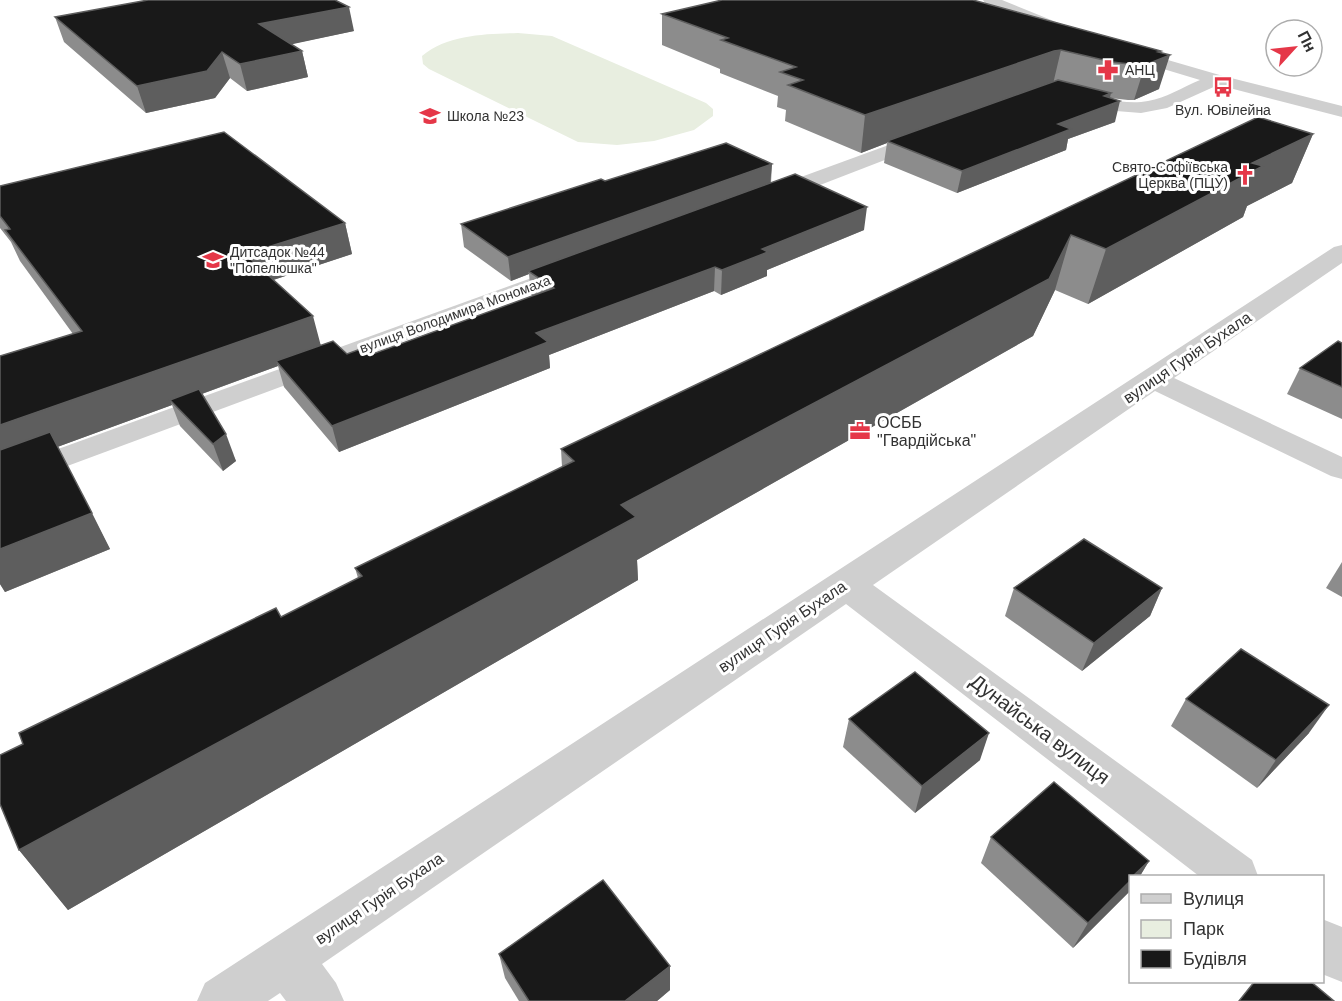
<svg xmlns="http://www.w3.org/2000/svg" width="1342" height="1001" font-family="Helvetica,sans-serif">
<rect width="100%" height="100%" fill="#fff"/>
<path fill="#e8eee0" d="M 518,33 L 552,36 L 706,103 L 713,109 L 713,116 L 694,130 L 654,141 L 617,145 L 578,142 L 429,69 L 423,64 L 422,56 C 448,34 487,34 518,33 Z"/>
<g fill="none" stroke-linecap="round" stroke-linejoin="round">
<g fill="#cfcfcf" fill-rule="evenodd">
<path d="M 983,0 L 1002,0 L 1071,28 L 1074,31 L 1066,36 L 1061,34 L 985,3 Z"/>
<path d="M 1123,47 L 1223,76 L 1342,106 L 1342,117 L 1218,85 L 1167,108 L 1141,113 L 1116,111 L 1069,100 L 1066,96 L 1069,92 L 1075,91 C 1098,96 1124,106 1148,101 C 1166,98 1183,87 1200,80 L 1117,55 L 1115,52 L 1117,49 Z"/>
<path d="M 927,131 L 934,133 L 937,137 L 934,141 L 776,202 L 768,203 L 760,202 L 757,197 L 760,192 Z"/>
<path d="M 1342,245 L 1342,263 L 1174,378 L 1342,457 L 1342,479 L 1331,476 L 1155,391 L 873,585 L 1252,860 L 1258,876 L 1199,876 L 846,604 L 322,964 L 336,983 L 344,1001 L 286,1001 L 280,993 L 268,1001 L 197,1001 L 205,983 L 1334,247 Z"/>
<path d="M 573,263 L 582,265 L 585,270 L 582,275 L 0,491 L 0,470 Z"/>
<path d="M 1322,919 L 1342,927 L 1342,982 L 1322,974 Z"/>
</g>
</g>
<g fill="#8c8c8c">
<path d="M 662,14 L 1161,51 L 1159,89 L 1134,100 L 1128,100 L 1110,98 L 1115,122 L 1068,139 L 1066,150 L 957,193 L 884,163 L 887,143 L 861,153 L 785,121 L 786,110 L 777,107 L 778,96 L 720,73 L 720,69 L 662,45 Z"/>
<path d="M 55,17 L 354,31 L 291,44 L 302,51 L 308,77 L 247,91 L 230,78 L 215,98 L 146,113 L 64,42 Z"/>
<path d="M 1258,117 L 1313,134 L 1292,183 L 1247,206 L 1243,217 L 1088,304 L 1055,290 L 1033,336 L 637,560 L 638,580 L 68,910 L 19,850 L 281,617 L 358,578 L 355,568 L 562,467 L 561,449 Z"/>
<path d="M 772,164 L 771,183 L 864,230 L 767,270 L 767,276 L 721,295 L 714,291 L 549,355 L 550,368 L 339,452 L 284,387 L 278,366 L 202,394 L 236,461 L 223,471 L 180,426 L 172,405 L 57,447 L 110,549 L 5,592 L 0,584 L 0,356 L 73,334 L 20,261 L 11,242 L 0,228 L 0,186 L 345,223 L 352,254 L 273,280 L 321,345 L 347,354 L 370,355 L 533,296 L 531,295 L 529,274 L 511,281 L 464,247 L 461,224 L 605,181 Z"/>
<path d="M 1342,343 L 1342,419 L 1287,394 L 1300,368 Z"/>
<path d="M 1342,562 L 1342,597 L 1326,588 Z"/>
<path d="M 1014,588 L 1162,588 L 1150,616 L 1082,671 L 1005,616 Z"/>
<path d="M 1186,699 L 1309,733 L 1257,788 L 1171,726 Z"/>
<path d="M 849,719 L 980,760 L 915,813 L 843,747 Z"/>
<path d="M 991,837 L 1149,861 L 1140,876 L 1131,876 L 1131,890 L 1073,948 L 981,863 Z"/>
<path d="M 499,954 L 670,990 L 657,1001 L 519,1001 L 505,978 Z"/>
</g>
<g fill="#5e5e5e">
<path d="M 349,7 L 354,31 L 265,50 L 259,24 Z"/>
<path d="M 1061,50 L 1053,84 L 887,141 L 887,143 L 861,153 L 865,115 L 1054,51 Z"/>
<path d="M 302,51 L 308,77 L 247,91 L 240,64 Z"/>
<path d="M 1161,51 L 1158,60 L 1170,55 L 1159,89 L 1134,100 L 1145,65 L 1158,52 Z"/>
<path d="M 222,52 L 230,78 L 215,98 L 146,113 L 137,86 Z"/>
<path d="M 1111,93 L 1108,106 L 1120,101 L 1115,122 L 1068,139 L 1066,150 L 957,193 L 962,171 L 1058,124 L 1104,96 Z"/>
<path d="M 1313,134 L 1292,183 L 1247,206 L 1243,217 L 1088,304 L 1106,249 L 1252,163 Z"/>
<path d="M 772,164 L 770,185 L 528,271 L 529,274 L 511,281 L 508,257 Z"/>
<path d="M 867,207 L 864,230 L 767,270 L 767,276 L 721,295 L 722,270 L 762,249 Z"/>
<path d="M 345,223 L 352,254 L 255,286 L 245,254 Z"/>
<path d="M 1071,235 L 1055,290 L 1033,336 L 637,560 L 638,580 L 68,910 L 19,850 L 621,505 Z"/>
<path d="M 715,267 L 714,291 L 549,355 L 550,368 L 339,452 L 332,426 L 536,333 Z"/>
<path d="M 313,316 L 322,350 L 276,361 L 278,366 L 174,404 L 170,400 L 172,405 L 0,468 L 0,425 Z"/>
<path d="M 226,434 L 236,461 L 223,471 L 213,444 Z"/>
<path d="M 92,513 L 110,549 L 5,592 L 0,584 L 0,549 Z"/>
<path d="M 1162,588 L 1150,616 L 1082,671 L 1094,643 Z"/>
<path d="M 1329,705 L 1309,733 L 1257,788 L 1276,760 Z"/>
<path d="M 989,733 L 980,760 L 915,813 L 922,786 Z"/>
<path d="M 1149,861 L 1140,876 L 1133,876 Z"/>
<path d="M 1131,880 L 1131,890 L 1073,948 L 1088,923 Z"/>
<path d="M 670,966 L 670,990 L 657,1001 L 625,1001 Z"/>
</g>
<g fill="#191919" stroke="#5e5e5e" stroke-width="1.5">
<path d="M 148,0 L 335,0 L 349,7 L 259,24 L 302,51 L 240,64 L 222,52 L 207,71 L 137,86 L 55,17 Z"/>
<path d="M 722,0 L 973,0 L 1161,51 L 1158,52 L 1170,55 L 1145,65 L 1138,65 L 1112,62 L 1061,50 L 1054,51 L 865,115 L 788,85 L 803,80 L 780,72 L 796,67 L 721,40 L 728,38 L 662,14 Z"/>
<path d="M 1058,80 L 1111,93 L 1104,96 L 1120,101 L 1058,124 L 1071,129 L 962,171 L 887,141 Z"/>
<path d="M 1258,117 L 1313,134 L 1252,163 L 1263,166 L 1106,249 L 1071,235 L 1049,279 L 621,505 L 636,517 L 19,850 L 0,804 L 0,755 L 23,744 L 19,733 L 276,608 L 281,617 L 362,576 L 355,568 L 574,461 L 561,449 Z"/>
<path d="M 224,132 L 345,223 L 245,254 L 313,316 L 0,425 L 0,356 L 82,331 L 5,230 L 10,229 L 0,216 L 0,186 Z"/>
<path d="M 726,143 L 772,164 L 508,257 L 461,224 L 601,179 L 605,181 Z"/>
<path d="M 795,174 L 867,207 L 762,249 L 768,252 L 722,270 L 715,267 L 536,333 L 548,342 L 332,426 L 276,361 L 333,341 L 347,354 L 363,348 L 370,355 L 554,288 L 528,271 Z"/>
<path d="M 1338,341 L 1342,343 L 1342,387 L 1300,368 Z"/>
<path d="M 199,389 L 226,434 L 213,444 L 170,400 Z"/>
<path d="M 50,432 L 92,513 L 0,549 L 0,450 Z"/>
<path d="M 1084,539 L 1162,588 L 1094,643 L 1014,588 Z"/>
<path d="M 1241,649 L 1329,705 L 1276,760 L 1186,699 Z"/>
<path d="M 915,672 L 989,733 L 922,786 L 849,719 Z"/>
<path d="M 1054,782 L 1149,861 L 1133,876 L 1131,876 L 1131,880 L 1088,923 L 991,837 Z"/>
<path d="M 603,880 L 670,966 L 625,1001 L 529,1001 L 499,954 Z"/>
<path d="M 1255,981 L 1310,981 L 1334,1001 L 1239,1001 Z"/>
</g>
<defs>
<g id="pharmacy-bare" transform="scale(1.62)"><path d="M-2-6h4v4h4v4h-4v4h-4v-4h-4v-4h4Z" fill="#e53748" stroke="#fff" stroke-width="2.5" paint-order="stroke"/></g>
<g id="bus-bare" transform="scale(1.62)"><path d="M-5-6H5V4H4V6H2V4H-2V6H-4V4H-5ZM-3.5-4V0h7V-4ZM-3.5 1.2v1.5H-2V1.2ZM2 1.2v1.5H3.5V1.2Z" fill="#e53748" stroke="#fff" stroke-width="2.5" paint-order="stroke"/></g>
<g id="school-bare" transform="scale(1.62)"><path d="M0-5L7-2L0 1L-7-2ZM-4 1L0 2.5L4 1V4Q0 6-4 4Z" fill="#e53748" stroke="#fff" stroke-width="2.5" paint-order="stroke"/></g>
<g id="church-bare" transform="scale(1.62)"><path d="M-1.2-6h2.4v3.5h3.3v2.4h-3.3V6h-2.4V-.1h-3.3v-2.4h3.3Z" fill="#e53748" stroke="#fff" stroke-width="2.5" paint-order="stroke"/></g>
<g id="office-bare" transform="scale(1.62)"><path d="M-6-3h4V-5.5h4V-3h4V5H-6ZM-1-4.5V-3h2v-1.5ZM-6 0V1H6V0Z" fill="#e53748" stroke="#fff" stroke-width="2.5" paint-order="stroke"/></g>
</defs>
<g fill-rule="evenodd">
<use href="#pharmacy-bare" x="1108" y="70"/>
<use href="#bus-bare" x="1223" y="87"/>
<use href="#school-bare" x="430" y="116"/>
<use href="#church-bare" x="1245" y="175"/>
<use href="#school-bare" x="213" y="260"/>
<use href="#office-bare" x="860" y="431"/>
</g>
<g text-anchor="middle" stroke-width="6" stroke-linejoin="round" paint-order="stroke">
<g font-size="14" fill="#323232" stroke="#fff" text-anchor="start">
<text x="1125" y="75">АНЦ</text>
<text x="1223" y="115" text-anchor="middle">Вул. Ювілейна</text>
<text x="447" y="121">Школа №23</text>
<text x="1228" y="172" text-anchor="end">Свято-Софіївська<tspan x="1228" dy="16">Церква (ПЦУ)</tspan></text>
<text x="230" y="257">Дитсадок №44<tspan x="230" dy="16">"Попелюшка"</tspan></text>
</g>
<g font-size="14" fill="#323232" stroke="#fff">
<text transform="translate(455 314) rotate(-20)" y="5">вулиця Володимира Мономаха</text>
</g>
<g font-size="16" fill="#323232" stroke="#fff">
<text transform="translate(1187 357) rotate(-34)" y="6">вулиця Гурія Бухала</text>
<text transform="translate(782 626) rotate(-34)" y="6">вулиця Гурія Бухала</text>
<text transform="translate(379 898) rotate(-34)" y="6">вулиця Гурія Бухала</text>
</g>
<g font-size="16" fill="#323232" stroke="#fff" text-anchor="start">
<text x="877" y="428">ОСББ<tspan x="877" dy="18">"Гвардійська"</tspan></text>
</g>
<g font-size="20" fill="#323232" stroke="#fff">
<text transform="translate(1040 729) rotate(37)" y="7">Дунайська вулиця</text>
</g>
</g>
<rect x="1129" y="875" width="195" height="108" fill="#ffffff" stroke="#adadad" stroke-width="1.5"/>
<rect x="1141" y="894" width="30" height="9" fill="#cfcfcf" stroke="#adadad" stroke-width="1.5"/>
<text x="1183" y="905" font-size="18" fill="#323232">Вулиця</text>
<rect x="1141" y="920" width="30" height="18" fill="#e8eee0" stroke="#adadad" stroke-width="1.5"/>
<text x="1183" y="935" font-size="18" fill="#323232">Парк</text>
<rect x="1141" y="950" width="30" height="18" fill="#191919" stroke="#adadad" stroke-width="1.5"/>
<text x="1183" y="965" font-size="18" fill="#323232">Будівля</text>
<g transform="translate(1294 48) rotate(63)"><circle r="28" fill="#ffffff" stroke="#adadad" stroke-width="1.5"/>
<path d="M0-4.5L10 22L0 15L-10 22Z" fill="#e53748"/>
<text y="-9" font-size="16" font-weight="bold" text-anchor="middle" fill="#323232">Пн</text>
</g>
</svg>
